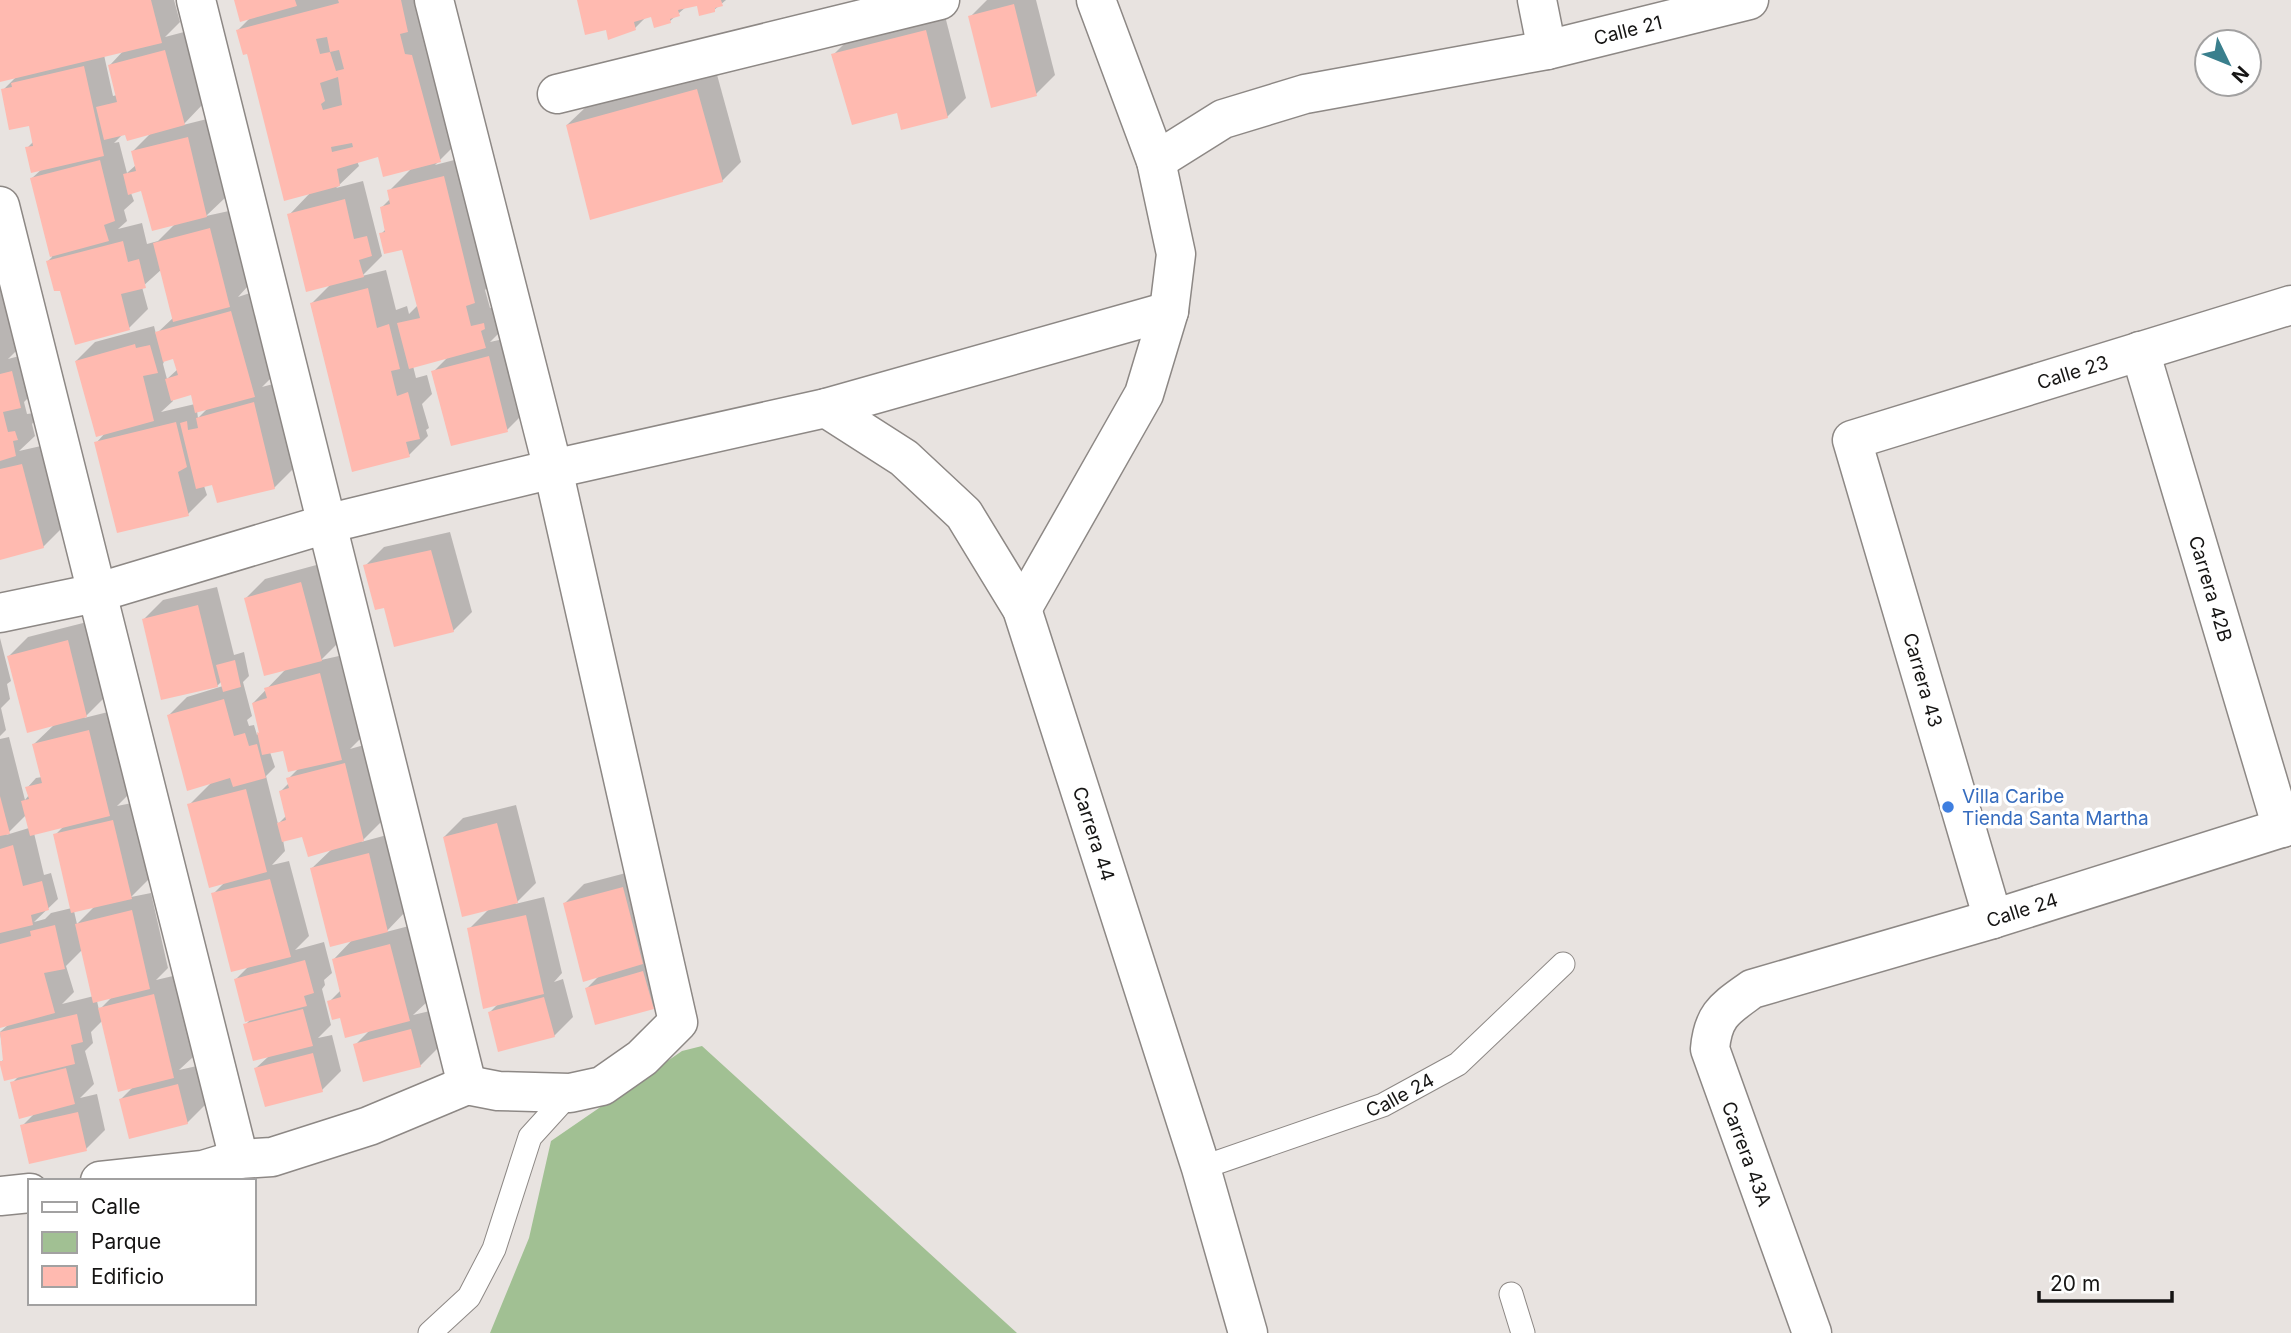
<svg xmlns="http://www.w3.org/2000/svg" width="2291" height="1333" font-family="Inter,sans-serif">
<rect width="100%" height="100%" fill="#e8e3e0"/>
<path fill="#a1c093" d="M 702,1046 L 1017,1333 L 490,1333 L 529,1238 L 551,1141 L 682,1051 Z"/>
<g fill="#0003" fill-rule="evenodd">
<path d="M 0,0 L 174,0 L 180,22 L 165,37 L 184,32 L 203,104 L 183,125 L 207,119 L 226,197 L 206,216 L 229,211 L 248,286 L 238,297 L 250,293 L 273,376 L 262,387 L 273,384 L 293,469 L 274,488 L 214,483 L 204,486 L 207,495 L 188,514 L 96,443 L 106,432 L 76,361 L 95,342 L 154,326 L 156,334 L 174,317 L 162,269 L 142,287 L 148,309 L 129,328 L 61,290 L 48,261 L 52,257 L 32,178 L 42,169 L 27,148 L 34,141 L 30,123 L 3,90 L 17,76 L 0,80 ZM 125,49 L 110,65 L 117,95 L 113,96 L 104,55 ZM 126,131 L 152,132 L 133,151 L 136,165 L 127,173 L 119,142 L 114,143 ZM 142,188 L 175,224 L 158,241 L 147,244 L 142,223 L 118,229 L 127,221 L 124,210 L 134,201 L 131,193 ZM 174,356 L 178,369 L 167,379 L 163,364 L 165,359 ZM 192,393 L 195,404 L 161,412 L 173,401 L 172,399 ZM 208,408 L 198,418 L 197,411 Z"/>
<path d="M 236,0 L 424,0 L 459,141 L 435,165 L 462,158 L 493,282 L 485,290 L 490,308 L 503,305 L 504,328 L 490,342 L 508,338 L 526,411 L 507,430 L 433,372 L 448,357 L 413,366 L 416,378 L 427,375 L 432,394 L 422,404 L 429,428 L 426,430 L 428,436 L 409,455 L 312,303 L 332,283 L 289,215 L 311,192 L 238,30 L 251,17 ZM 379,155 L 412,168 L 389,191 L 391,198 L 381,208 L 386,229 L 381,234 L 403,246 L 418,305 L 409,314 L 407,306 L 396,310 L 386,270 L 362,276 L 382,256 L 363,181 L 336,188 L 359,166 L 357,161 Z"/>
<path d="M 579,0 L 726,0 L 714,10 L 698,3 L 687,6 L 670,21 L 652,15 L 647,16 L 635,28 L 607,28 Z"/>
<path d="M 987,0 L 1036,0 L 1055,75 L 1036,94 L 970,17 Z"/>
<path d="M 944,12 L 966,98 L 947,117 L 898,111 L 833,55 L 852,36 Z"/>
<path d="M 716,71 L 741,162 L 722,181 L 567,125 L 587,106 Z"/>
<path d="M 0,277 L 19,348 L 8,359 L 31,353 L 39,387 L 24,402 L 27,414 L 34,413 L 36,419 L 32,424 L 35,436 L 19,451 L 41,446 L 62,528 L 43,547 L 0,558 Z"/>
<path d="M 450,532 L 472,612 L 453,631 L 385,606 L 365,566 L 384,547 Z"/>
<path d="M 320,564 L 340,641 L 321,660 L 339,656 L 360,739 L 350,749 L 364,745 L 383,820 L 361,842 L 387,835 L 406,911 L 386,932 L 409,926 L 428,1001 L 413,1015 L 430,1011 L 439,1047 L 420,1066 L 355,1045 L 370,1030 L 341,1016 L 329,1002 L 341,990 L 334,959 L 354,938 L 311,869 L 333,848 L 303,834 L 283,840 L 285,851 L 272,865 L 289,861 L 309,936 L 295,950 L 324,942 L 332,973 L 324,980 L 325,985 L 322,989 L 331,1025 L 318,1038 L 332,1035 L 341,1071 L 322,1090 L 256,1068 L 269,1056 L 245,1025 L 252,1018 L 236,979 L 250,965 L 213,894 L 225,882 L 189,805 L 212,782 L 168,716 L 187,697 L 223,686 L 222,681 L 216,687 L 144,619 L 163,600 L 217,587 L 234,655 L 244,652 L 249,676 L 243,682 L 252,716 L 247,720 L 249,726 L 254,725 L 257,735 L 261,731 L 253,703 L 286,669 L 246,598 L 265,579 ZM 284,749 L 299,768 L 288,779 L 289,783 L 281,791 L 287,815 L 278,824 L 266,776 L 275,767 L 270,752 Z"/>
<path d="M 87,622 L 105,697 L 84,718 L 108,712 L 128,795 L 117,806 L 132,803 L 150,878 L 131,897 L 151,893 L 168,968 L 156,980 L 173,976 L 193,1057 L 179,1070 L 197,1066 L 206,1104 L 187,1123 L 121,1099 L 134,1086 L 103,1020 L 91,1032 L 93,1043 L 85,1051 L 94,1084 L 80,1098 L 97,1094 L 105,1130 L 86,1149 L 22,1126 L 35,1113 L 12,1083 L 19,1076 L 1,1062 L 4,1059 L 0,1032 L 8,1025 L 0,1027 L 0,739 L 9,737 L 25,800 L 29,795 L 27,788 L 36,778 L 42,777 L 34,744 L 55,724 L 9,656 L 28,637 ZM 26,815 L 29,828 L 6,835 ZM 65,825 L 55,835 L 72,908 L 51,913 L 45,919 L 34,922 L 58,899 L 51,873 L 44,875 L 34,833 ZM 96,905 L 77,924 L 74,911 ZM 83,949 L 94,996 L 62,1004 L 74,992 L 66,966 ZM 112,997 L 99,1010 L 97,1001 Z"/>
<path d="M 0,638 L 11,681 L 7,684 L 10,699 L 1,708 L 6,730 L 0,736 Z"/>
<path d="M 516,805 L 536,883 L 515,904 L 544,897 L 562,973 L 554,982 L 563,979 L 573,1017 L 554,1036 L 490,1012 L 499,1003 L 469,929 L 489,909 L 444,837 L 463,818 Z"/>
<path d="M 641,869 L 672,988 L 653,1007 L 587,988 L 599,976 L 565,903 L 584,884 Z"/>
</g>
<g fill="#ffbab0" fill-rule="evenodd">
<path d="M 0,0 L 151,0 L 162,43 L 0,82 Z"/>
<path d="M 234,0 L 295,0 L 297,6 L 240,22 Z"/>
<path d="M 338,0 L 401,0 L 408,32 L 400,34 L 405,54 L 412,55 L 441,162 L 383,177 L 378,157 L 337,169 L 340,186 L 284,201 L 247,54 L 243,55 L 236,30 L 339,3 ZM 327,37 L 330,52 L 339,50 L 344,69 L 336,71 L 330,52 L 320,54 L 316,39 ZM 338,77 L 342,105 L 323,110 L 321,104 L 325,101 L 320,83 ZM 352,143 L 353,147 L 332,152 L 331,147 Z"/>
<path d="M 577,0 L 721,0 L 723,6 L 715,8 L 715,12 L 699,16 L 697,6 L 678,10 L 680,16 L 670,19 L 671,23 L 654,28 L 651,17 L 634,22 L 636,30 L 608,40 L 606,30 L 585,35 Z"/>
<path d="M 1014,4 L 1037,96 L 991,108 L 968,16 Z"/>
<path d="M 926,30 L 948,118 L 901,130 L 897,113 L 852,125 L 831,54 Z"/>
<path d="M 165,50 L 185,125 L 127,141 L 125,135 L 104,140 L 96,107 L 117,102 L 108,65 Z"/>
<path d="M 84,66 L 104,156 L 31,173 L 25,147 L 33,146 L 29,126 L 9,130 L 1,89 L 12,87 L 11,83 Z"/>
<path d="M 697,89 L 723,182 L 590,220 L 566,125 Z"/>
<path d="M 188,137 L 207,217 L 152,231 L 141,191 L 128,195 L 123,174 L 136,171 L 131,151 Z"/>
<path d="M 100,160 L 115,221 L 104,225 L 109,241 L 50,257 L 30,178 Z"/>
<path d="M 444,176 L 475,303 L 466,306 L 471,326 L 484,323 L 485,329 L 481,331 L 486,348 L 409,369 L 397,323 L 420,318 L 402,250 L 384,254 L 379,233 L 385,232 L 380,207 L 390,204 L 387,190 Z"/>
<path d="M 345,199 L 354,239 L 367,236 L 372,256 L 359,260 L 364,277 L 306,292 L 287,214 Z"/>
<path d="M 210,228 L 230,307 L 173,322 L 153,243 Z"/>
<path d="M 123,241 L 128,262 L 139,259 L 146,288 L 121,294 L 130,330 L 75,345 L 60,291 L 54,291 L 46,261 Z"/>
<path d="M 368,288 L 377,328 L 389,324 L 400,369 L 391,371 L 397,396 L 408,392 L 420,439 L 406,442 L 410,457 L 352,472 L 310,303 Z"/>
<path d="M 231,311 L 255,397 L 195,413 L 191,395 L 171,401 L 165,379 L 178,375 L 173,359 L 163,362 L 155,332 Z"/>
<path d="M 135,344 L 136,348 L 150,345 L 158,373 L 143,376 L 154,421 L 96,437 L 75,361 Z"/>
<path d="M 489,356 L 508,432 L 451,446 L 431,371 Z"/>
<path d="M 12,371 L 21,408 L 3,412 L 8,432 L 15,431 L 18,440 L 13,441 L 16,456 L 0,461 L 0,374 Z"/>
<path d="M 254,402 L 275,489 L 217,503 L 212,485 L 196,489 L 180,423 L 187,421 L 188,430 L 198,428 L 196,418 Z"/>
<path d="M 176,422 L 187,467 L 178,472 L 189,516 L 117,533 L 94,442 Z"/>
<path d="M 22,464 L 44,548 L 0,560 L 0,469 Z"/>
<path d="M 431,550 L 454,632 L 394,647 L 384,608 L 375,610 L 363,565 Z"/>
<path d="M 301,582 L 322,661 L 264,676 L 244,598 Z"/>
<path d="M 198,605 L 218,687 L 161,700 L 142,619 Z"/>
<path d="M 68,640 L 87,717 L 27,733 L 7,656 Z"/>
<path d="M 235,660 L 241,687 L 223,692 L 216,665 Z"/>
<path d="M 320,673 L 342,760 L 288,772 L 283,751 L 262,755 L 257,732 L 259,733 L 252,703 L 267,698 L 264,688 Z"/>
<path d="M 224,699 L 234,736 L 245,733 L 249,746 L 257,744 L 266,778 L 233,787 L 230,778 L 187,791 L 167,715 Z"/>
<path d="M 89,730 L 110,816 L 30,836 L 21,801 L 29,799 L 25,787 L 42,783 L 32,744 Z"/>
<path d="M 345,763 L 364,841 L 308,857 L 302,837 L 282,842 L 277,823 L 286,820 L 279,791 L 289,788 L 286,778 Z"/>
<path d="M 246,789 L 267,872 L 209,888 L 187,804 Z"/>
<path d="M 0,796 L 10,834 L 0,836 Z"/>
<path d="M 113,820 L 132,899 L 71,913 L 53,834 Z"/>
<path d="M 497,823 L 518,903 L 462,917 L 443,837 Z"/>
<path d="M 13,845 L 23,886 L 42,881 L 49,910 L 31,915 L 33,925 L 0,933 L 0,849 Z"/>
<path d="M 369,853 L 388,932 L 330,947 L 310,868 Z"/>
<path d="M 270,879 L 291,957 L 231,972 L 211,893 Z"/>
<path d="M 623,887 L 643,964 L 583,982 L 563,903 Z"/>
<path d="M 132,910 L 150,989 L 93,1003 L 75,924 Z"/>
<path d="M 526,915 L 544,994 L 483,1009 L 467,928 Z"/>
<path d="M 55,925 L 65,969 L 44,973 L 55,1013 L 0,1028 L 0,944 L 31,936 L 30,931 Z"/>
<path d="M 390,944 L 410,1021 L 345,1038 L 340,1018 L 332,1020 L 327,1001 L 341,997 L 332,959 Z"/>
<path d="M 305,960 L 314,993 L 304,996 L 307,1006 L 245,1022 L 234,979 Z"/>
<path d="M 643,971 L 654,1009 L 595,1025 L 585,988 Z"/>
<path d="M 154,994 L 174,1078 L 118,1092 L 98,1008 Z"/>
<path d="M 544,997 L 555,1037 L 498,1052 L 488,1012 Z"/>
<path d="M 303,1009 L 313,1046 L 253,1061 L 243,1024 Z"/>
<path d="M 77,1014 L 83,1042 L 71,1045 L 75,1064 L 4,1081 L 0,1065 L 0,1061 L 3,1061 L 0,1032 Z"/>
<path d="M 411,1029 L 421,1067 L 363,1082 L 353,1044 Z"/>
<path d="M 313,1053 L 323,1092 L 265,1107 L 254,1068 Z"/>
<path d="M 66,1068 L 75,1104 L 19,1119 L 10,1082 Z"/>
<path d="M 178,1084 L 188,1124 L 129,1139 L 119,1099 Z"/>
<path d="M 78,1112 L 87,1151 L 29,1164 L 20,1125 Z"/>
</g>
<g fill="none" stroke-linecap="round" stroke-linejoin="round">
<g stroke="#8d8885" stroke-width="25">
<g id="lane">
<path id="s1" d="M 1201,1168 L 1383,1105 L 1458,1064 L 1563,964"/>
<path d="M 1511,1294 L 1523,1333"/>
<path d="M 430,1333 L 469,1297 L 494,1249 L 530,1137 L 570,1093"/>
</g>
</g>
<g stroke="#8d8885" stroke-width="41">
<g id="street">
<path d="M 196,0 L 467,1085"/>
<path d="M 1537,0 L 1547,50"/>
<path d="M 557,94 L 940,0"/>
<path id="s2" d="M 1156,161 L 1223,119 L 1305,94 L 1547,50 L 1749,0"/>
<path d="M 0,206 L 239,1159"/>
<path id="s3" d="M 2140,351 L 2282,828"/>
<path id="s4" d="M 826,408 L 904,458 L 964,514 L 1022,609 L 1201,1168 L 1248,1333"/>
<path d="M 1022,609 L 1144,394 L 1169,311 L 1176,254 L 1156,161 L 1096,0"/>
<path d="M 0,613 L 96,593 L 326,524 L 553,469 L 826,408 L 1169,311"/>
<path id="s5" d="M 1993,919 L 1852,440 L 2291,305"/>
<path d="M 100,1181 L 203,1170 L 239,1159 L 272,1157 L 369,1126 L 467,1085 L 498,1091 L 570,1093 L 602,1086 L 642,1058 L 678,1022 L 553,469 L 434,0"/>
<path d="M 0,1196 L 30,1193"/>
<path id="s6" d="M 1812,1333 L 1710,1049 C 1713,1014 1726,1008 1752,989 L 1993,919 L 2291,825"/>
</g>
</g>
<use href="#lane" stroke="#fff" stroke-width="23"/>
<use href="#street" stroke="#fff" stroke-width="38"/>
</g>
<circle fill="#3f7fe0" stroke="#fff" stroke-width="2.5" cx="1948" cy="807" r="7"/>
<g text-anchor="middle" stroke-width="7" stroke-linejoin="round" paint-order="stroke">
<g font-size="19" fill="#161514" stroke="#fff">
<text dy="7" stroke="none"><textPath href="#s2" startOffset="494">Calle 21</textPath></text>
<text dy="7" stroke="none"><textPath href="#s5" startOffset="730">Calle 23</textPath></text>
<text dy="7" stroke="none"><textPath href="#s3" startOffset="248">Carrera 42B</textPath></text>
<text transform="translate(1923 680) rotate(74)" y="7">Carrera 43</text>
<text dy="7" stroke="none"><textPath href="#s4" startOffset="522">Carrera 44</textPath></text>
<text dy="7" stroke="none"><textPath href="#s6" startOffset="660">Calle 24</textPath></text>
<text dy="7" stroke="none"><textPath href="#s1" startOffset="212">Calle 24</textPath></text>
<text transform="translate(1747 1154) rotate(70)" y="7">Carrera 43A</text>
</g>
<g font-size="19" fill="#366cbe" stroke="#fff" text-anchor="start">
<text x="1962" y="803">Villa Caribe<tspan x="1962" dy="22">Tienda Santa Martha</tspan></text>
</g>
</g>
<rect x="28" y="1179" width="228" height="126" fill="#ffffff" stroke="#a2a1a1" stroke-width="2"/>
<rect x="42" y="1202" width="35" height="10" fill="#ffffff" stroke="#a2a1a1" stroke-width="2"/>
<text x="91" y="1214" font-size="21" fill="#161514">Calle</text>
<rect x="42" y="1232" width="35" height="21" fill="#a1c093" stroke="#a2a1a1" stroke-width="2"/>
<text x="91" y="1249" font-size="21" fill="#161514">Parque</text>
<rect x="42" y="1266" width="35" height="21" fill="#ffbab0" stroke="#a2a1a1" stroke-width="2"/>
<text x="91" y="1284" font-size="21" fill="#161514">Edificio</text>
<g transform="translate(2228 63) rotate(133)"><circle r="33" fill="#ffffff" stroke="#a2a1a1" stroke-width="2"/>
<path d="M0-5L12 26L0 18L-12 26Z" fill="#3a7f8d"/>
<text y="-10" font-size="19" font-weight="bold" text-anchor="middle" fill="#161514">N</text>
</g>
<path d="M2039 1291v10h133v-10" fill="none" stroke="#161514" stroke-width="3.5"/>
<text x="2050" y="1291" font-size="21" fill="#161514" stroke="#ffffff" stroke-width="5" paint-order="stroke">20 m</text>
</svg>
